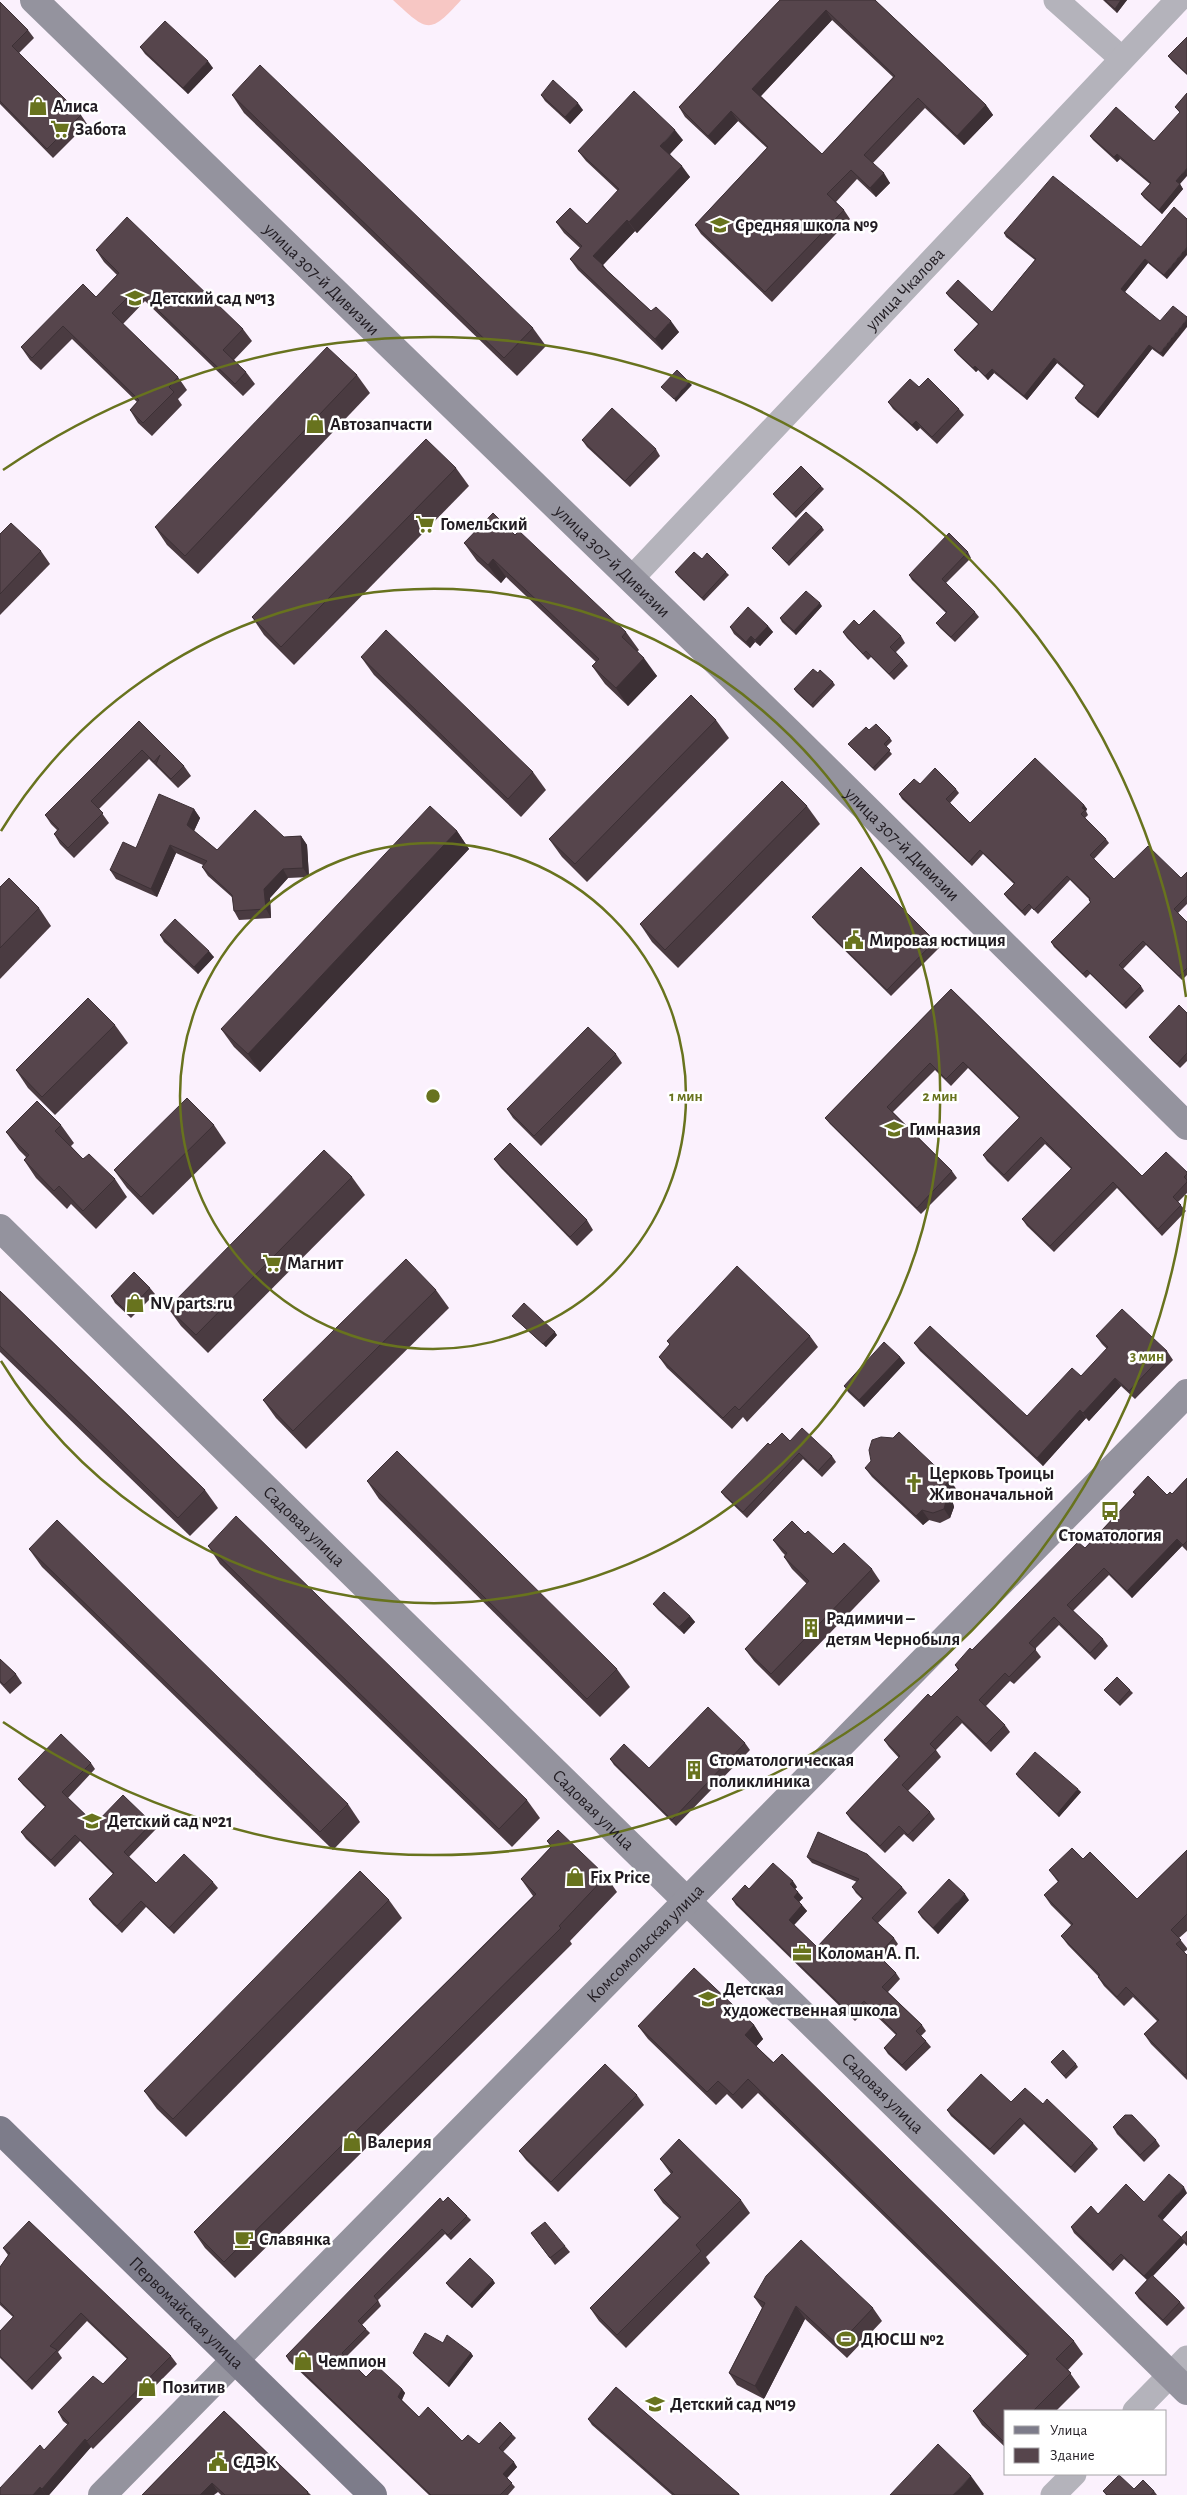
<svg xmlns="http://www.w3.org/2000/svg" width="1187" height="2495" font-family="'Alegreya Sans',sans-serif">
<rect width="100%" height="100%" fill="#fbf1fd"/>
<path fill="#f7c7c4" d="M 393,0 L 461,0 C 429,36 427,31 393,0 Z"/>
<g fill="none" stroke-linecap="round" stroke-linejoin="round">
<g stroke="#b4b3bb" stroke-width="25">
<path d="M 1056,0 L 1121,58"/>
<path id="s1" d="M 631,579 L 1178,0"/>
<path d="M 1135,2411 L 1187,2358"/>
<path d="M 1053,2495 L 1074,2474"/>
</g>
<g stroke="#94939e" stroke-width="28">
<path id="s2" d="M 34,0 L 789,732 L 1187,1126"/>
<path id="s3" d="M 0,1228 L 1187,2391"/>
<path id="s4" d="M 102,2495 L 1187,1393"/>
</g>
<path stroke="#7d7c8a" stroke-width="28" id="s5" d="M 0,2130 L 373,2495"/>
</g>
<g fill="#4a3b41" fill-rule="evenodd">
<path d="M 780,0 L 875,0 L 986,105 L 993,115 L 964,145 L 925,108 L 873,163 L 890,183 L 876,197 L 857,179 L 836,202 L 844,210 L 850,219 L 772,302 L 701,234 L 695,225 L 767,148 L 738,121 L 715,145 L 685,117 L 679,107 ZM 832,20 L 893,77 L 822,154 L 761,96 Z"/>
<path d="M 1103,0 L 1127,0 L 1117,13 Z"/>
<path d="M 0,2 L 28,30 L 34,38 L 19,53 L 81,115 L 87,124 L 53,158 L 0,104 Z"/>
<path d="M 1187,37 L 1187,75 L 1172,61 L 1168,56 Z"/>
<path d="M 140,47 L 213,68 L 188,94 L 145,54 Z"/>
<path d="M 1187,93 L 1180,184 L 1183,189 L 1162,214 L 1144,198 L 1141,194 L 1150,184 L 1120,159 L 1117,162 L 1093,140 L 1090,136 L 1154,141 L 1180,113 L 1175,107 Z"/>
<path d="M 232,95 L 533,328 L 546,346 L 517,376 L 244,113 Z"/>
<path d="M 541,95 L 583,110 L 570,124 L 545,101 Z"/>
<path d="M 683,140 L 670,154 L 690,177 L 637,233 L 635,231 L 603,265 L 608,271 L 651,311 L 679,332 L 662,350 L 578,270 L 570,259 L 580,248 L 564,233 L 556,222 L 587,224 L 618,191 L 586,161 L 578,151 Z"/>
<path d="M 1174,207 L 1167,279 L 1148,263 L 1125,292 L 1163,357 L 1152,349 L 1098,418 L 1078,402 L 1075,398 L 1084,386 L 1057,363 L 1027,400 L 994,373 L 988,380 L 978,370 L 976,372 L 957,354 L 954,350 L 978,324 L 949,297 L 946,293 L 992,312 L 1035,260 L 1006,237 L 1004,233 L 1141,247 Z"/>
<path d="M 96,250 L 243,329 L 252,341 L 234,360 L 246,372 L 255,384 L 243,396 L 145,301 L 123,324 L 178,377 L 187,390 L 178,399 L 182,405 L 152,436 L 138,423 L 130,410 L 137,402 L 72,339 L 41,370 L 30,360 L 21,347 L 96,297 L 117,275 L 104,262 Z"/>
<path d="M 357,375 L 370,393 L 198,574 L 167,545 L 155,527 Z"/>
<path d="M 919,387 L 959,409 L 964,415 L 937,444 L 920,428 L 917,431 L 893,409 L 888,402 Z"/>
<path d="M 582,440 L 656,449 L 660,456 L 630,487 L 587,447 Z"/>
<path d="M 456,468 L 469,486 L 294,665 L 264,635 L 252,617 Z"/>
<path d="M 821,486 L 824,489 L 796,518 L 775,497 L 773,494 Z"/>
<path d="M 822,527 L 824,530 L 789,566 L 772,548 Z"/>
<path d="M 0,534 L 41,551 L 50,564 L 0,615 Z"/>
<path d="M 515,535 L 626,632 L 639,650 L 637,652 L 657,676 L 628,706 L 605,684 L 592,666 L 596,662 L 506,577 L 501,583 L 477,561 L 464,543 Z"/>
<path d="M 968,552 L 971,558 L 946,583 L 975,612 L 979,617 L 955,642 L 940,628 L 936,623 L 946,613 L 912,580 L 909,575 Z"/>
<path d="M 702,559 L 726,572 L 729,575 L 704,601 L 678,576 L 675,572 Z"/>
<path d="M 822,606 L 796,635 L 782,622 L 780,618 Z"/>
<path d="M 859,625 L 901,636 L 905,643 L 896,652 L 903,660 L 908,666 L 894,680 L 871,657 L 868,660 L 847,638 L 843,632 Z"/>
<path d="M 768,626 L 773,632 L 760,646 L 755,642 L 750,648 L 734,634 L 730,627 Z"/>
<path d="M 361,657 L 533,772 L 546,790 L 521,817 L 374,675 Z"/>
<path d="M 818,673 L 833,682 L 835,685 L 813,708 L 796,692 L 794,689 Z"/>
<path d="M 716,720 L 729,738 L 587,882 L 562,857 L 549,839 Z"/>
<path d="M 139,721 L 184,766 L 191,776 L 178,788 L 149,759 L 99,809 L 109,823 L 74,858 L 60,844 L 54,834 L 57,830 L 51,824 L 45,815 Z"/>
<path d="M 869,730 L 890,738 L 892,741 L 886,747 L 892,754 L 875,771 L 848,744 Z"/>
<path d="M 920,784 L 956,789 L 959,793 L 950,803 L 970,823 L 1084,805 L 1087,809 L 1086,811 L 1088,815 L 1085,818 L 1106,839 L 1109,843 L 1094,859 L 1114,879 L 1181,878 L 1187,872 L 1187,904 L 1178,913 L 1187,922 L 1187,975 L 1182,980 L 1146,945 L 1123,969 L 1141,986 L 1144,991 L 1126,1009 L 1090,974 L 1086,978 L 1054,947 L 1051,942 L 1090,902 L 1089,900 L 1089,899 L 1070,880 L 1038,914 L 1032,908 L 1025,916 L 1007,898 L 1004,894 L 1014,884 L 983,854 L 972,866 L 902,799 L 899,794 Z"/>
<path d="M 807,806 L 820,824 L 678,968 L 652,942 L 640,924 Z"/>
<path d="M 194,809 L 200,818 L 194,831 L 217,850 L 284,837 L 301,836 L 307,845 L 309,877 L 288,878 L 270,898 L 271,918 L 239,920 L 234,911 L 233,898 L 208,876 L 202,867 L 203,865 L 176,853 L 157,897 L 116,879 L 110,870 L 136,848 Z"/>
<path d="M 457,831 L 469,849 L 260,1072 L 234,1047 L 221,1029 Z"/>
<path d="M 0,887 L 39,908 L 51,926 L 0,979 Z"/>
<path d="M 812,917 L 935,941 L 940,947 L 891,996 L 817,923 Z"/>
<path d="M 160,935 L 214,957 L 198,974 L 164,942 Z"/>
<path d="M 951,989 L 1142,1176 L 1187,1172 L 1187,1193 L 1178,1202 L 1186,1211 L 1162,1236 L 1117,1188 L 1054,1252 L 1027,1226 L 1022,1219 L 1071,1169 L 1045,1144 L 1008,1182 L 987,1161 L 983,1155 L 1019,1118 L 968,1068 L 951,1086 L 935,1070 L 893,1112 L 952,1171 L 957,1178 L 921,1214 L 830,1124 L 825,1118 Z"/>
<path d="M 1187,1013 L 1187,1061 L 1180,1068 L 1152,1041 L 1149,1037 Z"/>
<path d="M 115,1025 L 128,1043 L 55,1115 L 28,1088 L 16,1070 Z"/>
<path d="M 616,1054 L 622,1063 L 541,1146 L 513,1118 L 507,1109 Z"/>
<path d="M 61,1125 L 74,1143 L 71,1146 L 83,1159 L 115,1179 L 127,1197 L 96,1229 L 71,1204 L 67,1209 L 36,1178 L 24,1160 L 26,1157 L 19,1150 L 6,1132 Z"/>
<path d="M 214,1125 L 226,1143 L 153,1215 L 127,1188 L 114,1170 Z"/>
<path d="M 494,1159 L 587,1220 L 593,1230 L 577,1246 L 501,1168 Z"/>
<path d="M 352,1177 L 365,1195 L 208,1353 L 181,1326 L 168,1308 Z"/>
<path d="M 150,1288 L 155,1294 L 131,1318 L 115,1303 L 111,1296 Z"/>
<path d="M 436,1290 L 449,1308 L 306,1449 L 276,1418 L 263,1400 Z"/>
<path d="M 0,1291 L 205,1490 L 218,1508 L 190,1536 L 0,1352 Z"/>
<path d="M 512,1316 L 557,1335 L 546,1347 L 515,1319 Z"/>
<path d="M 810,1336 L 818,1347 L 747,1422 L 743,1417 L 732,1429 L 667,1368 L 659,1357 L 670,1345 L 667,1341 Z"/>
<path d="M 1096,1336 L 1167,1351 L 1173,1360 L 1135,1399 L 1121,1386 L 1089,1421 L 1086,1418 L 1043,1466 L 920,1351 L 914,1343 L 1027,1416 L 1081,1376 L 1107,1349 L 1102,1344 Z"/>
<path d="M 900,1357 L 905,1363 L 864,1407 L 848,1392 L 844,1386 Z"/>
<path d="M 790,1441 L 832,1456 L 836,1462 L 822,1477 L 803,1459 L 747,1518 L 725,1497 L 721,1492 Z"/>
<path d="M 865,1468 L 957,1490 L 951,1496 L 954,1507 L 950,1518 L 940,1523 L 929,1520 L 923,1525 L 872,1477 Z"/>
<path d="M 1187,1478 L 1187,1551 L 1182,1546 L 1132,1598 L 1109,1575 L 1073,1611 L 1103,1639 L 1108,1646 L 1095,1660 L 1059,1625 L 1035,1649 L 1041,1657 L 1014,1684 L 1010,1681 L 986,1706 L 1005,1725 L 1010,1732 L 991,1752 L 962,1723 L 936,1750 L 941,1757 L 908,1791 L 930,1812 L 935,1819 L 913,1842 L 904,1834 L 885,1853 L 851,1820 L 846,1813 L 899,1758 L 889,1747 L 884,1740 L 931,1697 L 958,1670 L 955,1665 L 972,1650 L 1085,1548 L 1135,1495 L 1133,1492 L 1167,1495 L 1172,1494 Z"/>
<path d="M 367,1481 L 617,1669 L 630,1687 L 600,1717 L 379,1499 Z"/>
<path d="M 805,1534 L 833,1554 L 872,1569 L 880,1581 L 779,1686 L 754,1661 L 745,1649 L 807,1584 L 792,1569 L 784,1557 L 785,1555 L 782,1552 L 773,1540 Z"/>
<path d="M 208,1546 L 527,1800 L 540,1818 L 512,1847 L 220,1564 Z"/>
<path d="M 29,1549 L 348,1804 L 360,1822 L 333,1850 L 42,1567 Z"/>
<path d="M 653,1604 L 690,1616 L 695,1622 L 684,1634 L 658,1610 Z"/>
<path d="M 0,1659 L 16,1674 L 22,1683 L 10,1694 L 0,1683 Z"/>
<path d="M 1104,1690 L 1130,1690 L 1133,1693 L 1120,1706 Z"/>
<path d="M 745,1743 L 750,1750 L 676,1826 L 614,1765 L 610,1759 L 649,1768 Z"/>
<path d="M 91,1763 L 95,1769 L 68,1798 L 95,1824 L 152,1823 L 156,1829 L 129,1857 L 156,1883 L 213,1882 L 218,1888 L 174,1934 L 146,1907 L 122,1933 L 93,1905 L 89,1899 L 113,1874 L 80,1841 L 55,1867 L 26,1839 L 21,1832 L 45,1807 L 23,1785 L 18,1779 Z"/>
<path d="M 1016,1774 L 1081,1792 L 1059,1817 L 1018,1777 Z"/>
<path d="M 547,1841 L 606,1876 L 617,1892 L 570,1941 L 572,1944 L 235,2278 L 205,2248 L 194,2232 L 533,1896 L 521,1879 L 551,1847 Z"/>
<path d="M 1187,1850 L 1187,1931 L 1179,1938 L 1187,1948 L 1187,1950 L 1184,1952 L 1187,1955 L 1187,2080 L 1151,2044 L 1144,2034 L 1157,2021 L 1133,1997 L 1124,2006 L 1104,1986 L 1098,1977 L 1098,1976 L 1068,1945 L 1061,1936 L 1071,1925 L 1051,1905 L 1044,1895 L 1058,1882 L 1049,1870 L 1083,1859 L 1137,1899 Z"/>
<path d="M 807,1857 L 902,1887 L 907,1893 L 878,1923 L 894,1938 L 898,1944 L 883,1960 L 896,1973 L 900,1979 L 888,1992 L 922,2025 L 926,2031 L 921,2036 L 926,2041 L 931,2047 L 906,2071 L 888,2054 L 884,2048 L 896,2035 L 868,2008 L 855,2021 L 736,1905 L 732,1899 L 749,1889 L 797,1887 L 795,1889 L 803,1898 L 799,1902 L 807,1911 L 794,1925 L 817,1947 L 862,1899 L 856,1893 L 852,1887 L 857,1882 L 812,1863 Z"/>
<path d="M 389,1900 L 402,1918 L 186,2137 L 157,2109 L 144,2091 Z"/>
<path d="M 969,1900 L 938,1934 L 922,1918 L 918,1912 Z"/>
<path d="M 754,2025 L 763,2039 L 756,2046 L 1074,2341 L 1083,2354 L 1068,2370 L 1080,2387 L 1056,2411 L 1006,2411 L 1006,2448 L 982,2425 L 973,2411 L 1027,2356 L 758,2093 L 742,2109 L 727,2094 L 716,2105 L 648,2039 L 638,2026 Z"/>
<path d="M 1051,2062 L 1076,2064 L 1078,2067 L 1066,2079 Z"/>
<path d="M 637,2095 L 644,2105 L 558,2192 L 526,2160 L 519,2151 Z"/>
<path d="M 1011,2102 L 1043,2104 L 1093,2143 L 1098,2149 L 1075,2173 L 1024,2124 L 994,2155 L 951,2116 L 947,2110 Z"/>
<path d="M 1113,2127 L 1156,2140 L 1160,2146 L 1144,2162 L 1117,2134 Z"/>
<path d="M 660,2159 L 741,2200 L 750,2213 L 706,2257 L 710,2263 L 626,2348 L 599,2321 L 590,2308 L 679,2218 L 663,2203 L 654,2190 L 671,2174 Z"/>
<path d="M 1187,2193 L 1162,2220 L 1181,2237 L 1187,2231 L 1187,2246 L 1184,2243 L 1153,2276 L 1180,2302 L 1185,2308 L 1167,2326 L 1139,2299 L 1135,2293 L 1147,2280 L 1124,2259 L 1113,2271 L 1074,2233 L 1071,2227 L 1098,2214 L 1144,2202 Z"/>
<path d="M 443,2202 L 467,2216 L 471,2220 L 451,2240 L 445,2234 L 378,2300 L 381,2306 L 362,2325 L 370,2333 L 346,2357 L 366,2377 L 402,2389 L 405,2393 L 402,2400 L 419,2417 L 462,2441 L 479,2444 L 512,2434 L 516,2438 L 503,2452 L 517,2467 L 507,2478 L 515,2487 L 508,2495 L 429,2495 L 289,2361 L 286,2356 Z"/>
<path d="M 531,2233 L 565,2246 L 570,2252 L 555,2265 Z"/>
<path d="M 3,2248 L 171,2356 L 177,2364 L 93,2449 L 91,2447 L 49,2495 L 0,2495 L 44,2450 L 68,2425 L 63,2421 L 58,2412 L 103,2384 L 127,2359 L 87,2321 L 58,2352 L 62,2358 L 32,2390 L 0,2358 L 0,2331 L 13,2317 L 0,2305 L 0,2267 L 8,2255 Z"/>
<path d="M 446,2283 L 495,2283 L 472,2308 L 449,2287 Z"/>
<path d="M 754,2297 L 873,2308 L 882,2321 L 847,2358 L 805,2319 L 764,2399 L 737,2385 L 729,2373 L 762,2308 Z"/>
<path d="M 443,2343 L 471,2353 L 473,2356 L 449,2387 L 415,2356 L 413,2353 Z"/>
<path d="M 616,2387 L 740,2495 L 672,2495 L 592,2425 L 588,2419 Z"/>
<path d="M 224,2411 L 308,2492 L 311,2495 L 221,2495 L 218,2492 L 142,2495 Z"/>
<path d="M 1134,2489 L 1154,2491 L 1157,2495 L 1106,2495 L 1103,2491 Z"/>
</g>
<g fill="#3c3035">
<path d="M 1121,0 L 1127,0 L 1117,13 L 1115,9 Z"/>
<path d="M 826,10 L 832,20 L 759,98 L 752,89 Z"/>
<path d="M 208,61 L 213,68 L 188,94 L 183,88 Z"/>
<path d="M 578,103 L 583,110 L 570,124 L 565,117 Z"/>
<path d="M 986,105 L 993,115 L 964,145 L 957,136 Z"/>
<path d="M 731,111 L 738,121 L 715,145 L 708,136 Z"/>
<path d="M 675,130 L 683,140 L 668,156 L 660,146 Z"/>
<path d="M 1117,154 L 1120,159 L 1117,162 L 1114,157 Z"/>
<path d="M 682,166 L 690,177 L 637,233 L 629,222 Z"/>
<path d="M 1187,168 L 1187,176 L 1180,184 L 1183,189 L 1162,214 L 1159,210 L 1176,181 Z"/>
<path d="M 884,173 L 890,183 L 876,197 L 870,188 Z"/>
<path d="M 627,220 L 635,231 L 603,265 L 610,276 L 593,256 Z"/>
<path d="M 1187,247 L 1187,255 L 1167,279 L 1164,275 Z"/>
<path d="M 1145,259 L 1148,263 L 1124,293 L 1121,289 Z"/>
<path d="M 1187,319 L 1187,327 L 1163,357 L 1160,353 Z"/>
<path d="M 671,321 L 679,332 L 662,350 L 655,339 Z"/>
<path d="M 1149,345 L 1152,349 L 1098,418 L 1095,414 Z"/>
<path d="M 1054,358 L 1057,363 L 1027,400 L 1024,396 Z"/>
<path d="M 975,366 L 978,370 L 976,372 L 973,368 Z"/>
<path d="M 992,369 L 994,373 L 988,380 L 985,376 Z"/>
<path d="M 689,382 L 692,385 L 676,402 L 674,399 Z"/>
<path d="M 916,421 L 920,428 L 917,431 L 912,425 Z"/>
<path d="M 493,559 L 506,577 L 501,583 L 488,565 Z"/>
<path d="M 820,603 L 822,606 L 796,635 L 794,631 Z"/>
<path d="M 768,626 L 773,632 L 760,646 L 755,640 Z"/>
<path d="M 751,636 L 755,642 L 750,648 L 746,642 Z"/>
<path d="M 644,658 L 657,676 L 628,706 L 616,688 Z"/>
<path d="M 1084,805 L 1087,809 L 1086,811 L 1082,808 Z"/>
<path d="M 194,809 L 200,818 L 193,833 L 187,825 Z"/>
<path d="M 457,831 L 469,849 L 260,1072 L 248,1054 Z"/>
<path d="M 301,836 L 307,845 L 309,877 L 303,868 Z"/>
<path d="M 170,845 L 176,853 L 157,897 L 151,889 Z"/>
<path d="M 283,869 L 288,878 L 270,898 L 271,918 L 266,909 L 264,889 Z"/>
<path d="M 209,951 L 214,957 L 198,974 L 194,967 Z"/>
<path d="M 555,1332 L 557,1335 L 546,1347 L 543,1344 Z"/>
<path d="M 900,1357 L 905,1363 L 864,1407 L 859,1400 Z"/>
<path d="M 1115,1378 L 1121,1386 L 1089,1421 L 1083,1413 Z"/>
<path d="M 1080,1410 L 1086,1418 L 1043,1466 L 1037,1458 Z"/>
<path d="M 950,1480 L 957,1490 L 951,1496 L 954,1507 L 950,1518 L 944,1509 L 944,1486 Z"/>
<path d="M 922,1510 L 929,1520 L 923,1525 L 916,1516 Z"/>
<path d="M 1177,1539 L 1182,1546 L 1132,1598 L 1127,1591 Z"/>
<path d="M 690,1616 L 695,1622 L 684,1634 L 679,1627 Z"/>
<path d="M 1078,1789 L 1081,1792 L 1059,1817 L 1057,1814 Z"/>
<path d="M 793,1881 L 797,1887 L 794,1890 L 790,1884 Z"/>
<path d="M 798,1892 L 803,1898 L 798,1903 L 794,1897 Z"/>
<path d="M 965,1894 L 969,1900 L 938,1934 L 933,1928 Z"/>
<path d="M 802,1905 L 807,1911 L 793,1926 L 789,1920 Z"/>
<path d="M 754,2025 L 763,2039 L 754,2049 L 745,2035 Z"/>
<path d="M 1184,2187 L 1187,2193 L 1161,2222 L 1158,2216 Z"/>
<path d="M 1181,2237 L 1184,2243 L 1148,2281 L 1144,2276 Z"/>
<path d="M 493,2280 L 495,2283 L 472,2308 L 470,2305 Z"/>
<path d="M 796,2306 L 805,2319 L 764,2399 L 755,2386 Z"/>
<path d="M 471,2353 L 473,2356 L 449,2387 L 447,2384 Z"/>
<path d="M 402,2389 L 405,2393 L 401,2401 L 398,2397 Z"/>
<path d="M 85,2439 L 91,2447 L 49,2495 L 46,2495 L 42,2489 Z"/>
<path d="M 514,2462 L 517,2467 L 506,2479 L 503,2474 Z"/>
<path d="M 971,2476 L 984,2494 L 983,2495 L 953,2495 Z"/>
<path d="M 212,2483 L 218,2492 L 214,2495 L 200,2495 Z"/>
<path d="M 40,2487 L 46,2495 L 33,2495 Z"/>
</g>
<g fill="#56454c" stroke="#3c3035" fill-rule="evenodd">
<path d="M 780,0 L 875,0 L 986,105 L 957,136 L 918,98 L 864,155 L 884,173 L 870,188 L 851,170 L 827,194 L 844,210 L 765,292 L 695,225 L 768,147 L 731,111 L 708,136 L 679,107 ZM 826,10 L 895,76 L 822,154 L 752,89 Z"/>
<path d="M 1105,0 L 1121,0 L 1115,9 Z"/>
<path d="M 0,2 L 28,30 L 12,46 L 81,115 L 47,149 L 0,101 Z"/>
<path d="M 165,21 L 208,61 L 183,88 L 140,47 Z"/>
<path d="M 1187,37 L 1187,74 L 1168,56 Z"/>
<path d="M 260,65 L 533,328 L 504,358 L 232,95 Z"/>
<path d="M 553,80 L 578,103 L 565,117 L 541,95 Z"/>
<path d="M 634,91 L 675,130 L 660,146 L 682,166 L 629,222 L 627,220 L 593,256 L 603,265 L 602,266 L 651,311 L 656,307 L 671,321 L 655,339 L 570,259 L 582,246 L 556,222 L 570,208 L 587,224 L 619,189 L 578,151 Z"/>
<path d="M 1187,93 L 1187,168 L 1176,181 L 1180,184 L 1159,210 L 1141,194 L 1151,183 L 1117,154 L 1114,157 L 1090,136 L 1116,107 L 1154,141 L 1180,112 L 1175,107 Z"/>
<path d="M 1053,176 L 1141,247 L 1174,207 L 1187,219 L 1187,247 L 1164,275 L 1145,259 L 1121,289 L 1160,321 L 1173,306 L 1187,317 L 1187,319 L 1160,353 L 1149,345 L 1095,414 L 1075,398 L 1085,385 L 1054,358 L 1024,396 L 992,369 L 985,376 L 975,366 L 973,368 L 954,350 L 979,324 L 946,293 L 958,280 L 992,312 L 1036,259 L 1004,233 Z"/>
<path d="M 127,217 L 243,329 L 223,350 L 246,372 L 235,384 L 136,289 L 112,313 L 178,377 L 169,387 L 174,392 L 143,423 L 130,410 L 139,400 L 63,326 L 32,358 L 21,347 L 83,284 L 96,297 L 119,273 L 96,250 Z"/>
<path d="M 327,347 L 357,375 L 185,556 L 155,527 Z"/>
<path d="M 677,370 L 689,382 L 674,399 L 661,387 Z"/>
<path d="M 928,378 L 959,409 L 932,437 L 916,421 L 912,425 L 888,402 L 910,379 L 919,387 Z"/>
<path d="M 612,408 L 656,449 L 625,481 L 582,440 Z"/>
<path d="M 426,439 L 456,468 L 281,647 L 252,617 Z"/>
<path d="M 801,466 L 821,486 L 793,514 L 773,494 Z"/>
<path d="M 806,512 L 822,527 L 787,563 L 772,548 Z"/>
<path d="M 493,513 L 515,535 L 519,531 L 626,632 L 622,637 L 644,658 L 616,688 L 592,666 L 599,659 L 493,559 L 488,565 L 464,543 Z"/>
<path d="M 11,523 L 41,551 L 0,594 L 0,534 Z"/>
<path d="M 949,533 L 968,552 L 942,579 L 975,612 L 951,637 L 936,623 L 947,612 L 909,575 Z"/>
<path d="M 694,552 L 702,559 L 707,553 L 726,572 L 702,598 L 675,572 Z"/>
<path d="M 806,591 L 820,603 L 794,631 L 780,618 Z"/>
<path d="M 748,607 L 768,626 L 755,640 L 751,636 L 746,642 L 730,627 Z"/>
<path d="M 874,610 L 901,636 L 890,647 L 903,660 L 889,674 L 866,651 L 863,654 L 843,632 L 854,620 L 859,625 Z"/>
<path d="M 386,630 L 533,772 L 508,799 L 361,657 Z"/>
<path d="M 813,669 L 818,673 L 820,670 L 833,682 L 811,705 L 794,689 Z"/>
<path d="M 691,695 L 716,720 L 575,864 L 549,839 Z"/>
<path d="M 139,721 L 184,766 L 171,779 L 156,764 L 160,755 L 154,762 L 142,750 L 91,801 L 103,813 L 68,848 L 54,834 L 59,829 L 45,815 Z"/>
<path d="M 876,724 L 890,738 L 884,744 L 890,750 L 873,768 L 848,744 L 866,727 L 869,730 Z"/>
<path d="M 1035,758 L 1084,805 L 1082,808 L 1085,810 L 1081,814 L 1106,839 L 1090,855 L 1114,879 L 1148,846 L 1181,878 L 1187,872 L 1187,896 L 1174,909 L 1187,922 L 1187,968 L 1179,976 L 1143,941 L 1119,965 L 1141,986 L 1123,1005 L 1087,970 L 1083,974 L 1051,942 L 1091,902 L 1089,900 L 1090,898 L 1067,876 L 1034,910 L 1029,904 L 1022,911 L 1004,894 L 1015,883 L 980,850 L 969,862 L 899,794 L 914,779 L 920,784 L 935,768 L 956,789 L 946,799 L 970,823 Z"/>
<path d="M 782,781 L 807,806 L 665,950 L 640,924 Z"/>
<path d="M 159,794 L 194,809 L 187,825 L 217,850 L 255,810 L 284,837 L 301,836 L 303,868 L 283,869 L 264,889 L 266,909 L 234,911 L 232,895 L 202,867 L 207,861 L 170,845 L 151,889 L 110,870 L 123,842 L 136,848 Z"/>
<path d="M 430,806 L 457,831 L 248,1054 L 221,1029 Z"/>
<path d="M 861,867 L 935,941 L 887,990 L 812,917 Z"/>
<path d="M 9,878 L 39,908 L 0,948 L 0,887 Z"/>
<path d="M 175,919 L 209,951 L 194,967 L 160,935 Z"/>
<path d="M 951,989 L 1142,1176 L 1166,1152 L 1187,1172 L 1187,1174 L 1184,1177 L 1187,1180 L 1187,1182 L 1173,1197 L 1181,1205 L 1158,1229 L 1113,1182 L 1050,1246 L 1022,1219 L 1072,1168 L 1041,1137 L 1004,1175 L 983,1155 L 1020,1117 L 963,1062 L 946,1079 L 930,1063 L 887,1107 L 952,1171 L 917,1208 L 825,1118 Z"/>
<path d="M 88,998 L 115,1025 L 42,1097 L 16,1070 Z"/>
<path d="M 1179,1005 L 1187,1013 L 1187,1053 L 1177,1064 L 1149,1037 Z"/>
<path d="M 588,1027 L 616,1054 L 534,1136 L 507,1109 Z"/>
<path d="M 187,1098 L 214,1125 L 141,1197 L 114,1170 Z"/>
<path d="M 37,1101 L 61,1125 L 55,1131 L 83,1159 L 89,1154 L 115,1179 L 83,1211 L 59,1186 L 54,1191 L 24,1160 L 29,1155 L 6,1132 Z"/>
<path d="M 510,1143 L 587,1220 L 570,1237 L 494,1159 Z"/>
<path d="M 324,1150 L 352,1177 L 196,1335 L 168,1308 Z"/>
<path d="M 406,1259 L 436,1290 L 293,1431 L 263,1400 Z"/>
<path d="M 737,1266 L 810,1336 L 739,1410 L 735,1406 L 723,1418 L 659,1357 L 670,1344 L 667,1341 Z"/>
<path d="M 134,1272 L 150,1288 L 127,1312 L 111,1296 Z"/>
<path d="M 0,1291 L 205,1490 L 178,1518 L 0,1346 Z"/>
<path d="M 524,1303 L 555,1332 L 543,1344 L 512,1316 Z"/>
<path d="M 1122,1309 L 1167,1351 L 1129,1391 L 1115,1378 L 1083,1413 L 1080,1410 L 1037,1458 L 914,1343 L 930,1326 L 1027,1416 L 1072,1368 L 1081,1376 L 1108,1347 L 1096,1336 Z"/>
<path d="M 884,1342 L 900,1357 L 859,1400 L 844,1386 Z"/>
<path d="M 802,1428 L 832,1456 L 818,1471 L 799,1453 L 743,1512 L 721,1492 L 768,1443 L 770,1445 L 782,1433 L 790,1441 Z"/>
<path d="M 899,1432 L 950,1480 L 944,1486 L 947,1497 L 944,1509 L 933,1513 L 922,1510 L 916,1516 L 865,1468 L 871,1461 L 869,1450 L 872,1440 L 881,1437 L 893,1438 Z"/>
<path d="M 397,1451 L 617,1669 L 587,1699 L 367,1481 Z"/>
<path d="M 1148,1476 L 1167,1495 L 1170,1492 L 1172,1494 L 1187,1478 L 1187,1541 L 1183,1545 L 1177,1539 L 1127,1591 L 1104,1568 L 1067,1605 L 1103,1639 L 1090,1653 L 1054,1617 L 1029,1643 L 1036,1649 L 1009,1677 L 1005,1673 L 979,1700 L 1005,1725 L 986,1744 L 957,1716 L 930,1744 L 936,1750 L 902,1785 L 930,1812 L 908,1835 L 899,1826 L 880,1846 L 846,1813 L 900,1756 L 884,1740 L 928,1694 L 931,1697 L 959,1669 L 955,1665 L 970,1648 L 972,1650 L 1078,1542 L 1085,1548 L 1136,1494 L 1133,1492 Z"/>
<path d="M 236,1516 L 527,1800 L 499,1829 L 208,1546 Z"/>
<path d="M 57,1520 L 348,1804 L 320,1832 L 29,1549 Z"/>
<path d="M 792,1521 L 805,1534 L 808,1531 L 833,1554 L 844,1543 L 872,1569 L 771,1674 L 745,1649 L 809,1581 L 784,1557 L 787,1553 L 773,1540 Z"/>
<path d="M 664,1592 L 690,1616 L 679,1627 L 653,1604 Z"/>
<path d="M 0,1659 L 16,1674 L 4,1685 L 0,1681 Z"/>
<path d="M 1117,1677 L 1130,1690 L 1118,1703 L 1104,1690 Z"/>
<path d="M 708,1707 L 745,1743 L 672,1820 L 610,1759 L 624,1744 L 649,1768 Z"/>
<path d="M 61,1734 L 91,1763 L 62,1792 L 95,1824 L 123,1795 L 152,1823 L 124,1852 L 156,1883 L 184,1854 L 213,1882 L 169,1928 L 141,1901 L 117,1926 L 89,1899 L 114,1873 L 75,1835 L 51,1860 L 21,1832 L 46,1806 L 18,1779 Z"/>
<path d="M 1035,1752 L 1078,1789 L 1057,1814 L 1016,1774 Z"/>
<path d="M 558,1830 L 606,1876 L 559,1926 L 561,1928 L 224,2262 L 194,2232 L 536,1894 L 521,1879 L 552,1846 L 547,1841 Z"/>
<path d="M 818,1832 L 867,1854 L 902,1887 L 872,1918 L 894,1938 L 878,1955 L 896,1973 L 882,1987 L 922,2025 L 916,2031 L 926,2041 L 902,2065 L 884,2048 L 897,2034 L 864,2001 L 851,2015 L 732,1899 L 745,1885 L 749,1889 L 773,1863 L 793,1881 L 790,1884 L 798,1892 L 794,1897 L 802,1905 L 789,1920 L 817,1947 L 863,1898 L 852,1887 L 859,1879 L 807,1857 Z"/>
<path d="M 1072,1848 L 1083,1859 L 1090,1852 L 1137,1899 L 1187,1850 L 1187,1914 L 1171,1930 L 1181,1940 L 1176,1944 L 1187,1955 L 1187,2073 L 1185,2075 L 1144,2034 L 1159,2020 L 1126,1987 L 1117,1997 L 1098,1977 L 1100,1975 L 1061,1936 L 1073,1924 L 1044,1895 L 1059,1881 L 1049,1870 Z"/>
<path d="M 360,1871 L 389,1900 L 173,2119 L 144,2091 Z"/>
<path d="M 949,1879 L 965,1894 L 933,1928 L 918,1912 Z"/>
<path d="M 694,1968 L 754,2025 L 745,2035 L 773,2063 L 782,2054 L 1074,2341 L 1056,2359 L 1071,2373 L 1033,2411 L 1006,2411 L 1006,2439 L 1003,2441 L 973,2411 L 1029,2354 L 748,2079 L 733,2095 L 718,2081 L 707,2092 L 638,2026 Z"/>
<path d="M 1063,2050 L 1076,2064 L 1064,2076 L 1051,2062 Z"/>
<path d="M 605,2064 L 637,2095 L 551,2182 L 519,2151 Z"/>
<path d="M 981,2074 L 1011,2102 L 1025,2088 L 1043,2104 L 1047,2099 L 1093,2143 L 1071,2167 L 1020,2118 L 990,2149 L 947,2110 Z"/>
<path d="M 1125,2115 L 1132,2115 L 1156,2140 L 1140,2155 L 1113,2127 Z"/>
<path d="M 679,2139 L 741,2200 L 696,2245 L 701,2251 L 617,2335 L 590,2308 L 681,2217 L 654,2190 L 673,2172 L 660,2159 Z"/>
<path d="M 1169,2174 L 1184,2187 L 1158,2216 L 1181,2237 L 1144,2276 L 1121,2254 L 1110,2265 L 1071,2227 L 1091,2206 L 1098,2214 L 1126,2184 L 1144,2202 Z"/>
<path d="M 448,2197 L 467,2216 L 448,2235 L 442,2229 L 374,2296 L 378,2301 L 358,2321 L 366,2329 L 342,2353 L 366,2377 L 377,2366 L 402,2389 L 398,2397 L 419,2417 L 428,2407 L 462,2441 L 468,2435 L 479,2444 L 500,2422 L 512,2434 L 499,2448 L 514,2462 L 503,2474 L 512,2483 L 500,2495 L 431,2495 L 286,2356 L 440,2198 L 443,2202 Z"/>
<path d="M 29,2221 L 171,2356 L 87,2441 L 85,2439 L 42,2489 L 40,2487 L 33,2495 L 0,2495 L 0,2488 L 40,2445 L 44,2450 L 69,2423 L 58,2412 L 93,2376 L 103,2384 L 128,2358 L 81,2313 L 50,2346 L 57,2350 L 26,2382 L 0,2356 L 0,2331 L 14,2316 L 0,2302 L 0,2267 L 10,2253 L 3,2248 Z"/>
<path d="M 545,2222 L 565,2246 L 550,2258 L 531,2233 Z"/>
<path d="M 1187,2231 L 1187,2244 L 1181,2238 Z"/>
<path d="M 801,2240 L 873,2308 L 838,2345 L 796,2306 L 755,2386 L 729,2373 L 765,2303 L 754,2297 L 766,2276 Z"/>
<path d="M 470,2258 L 493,2280 L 470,2305 L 446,2283 Z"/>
<path d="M 1152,2275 L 1180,2302 L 1163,2320 L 1135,2293 Z"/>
<path d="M 425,2333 L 443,2343 L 447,2335 L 471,2353 L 447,2384 L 413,2353 Z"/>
<path d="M 616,2387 L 739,2494 L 738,2495 L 675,2495 L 588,2419 Z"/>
<path d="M 224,2411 L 308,2492 L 307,2493 L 309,2495 L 225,2495 L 212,2483 L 200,2495 L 142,2495 Z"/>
<path d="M 938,2444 L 971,2476 L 953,2495 L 890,2495 Z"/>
<path d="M 1119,2475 L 1134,2489 L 1143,2480 L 1154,2491 L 1151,2495 L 1107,2495 L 1103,2491 Z"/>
</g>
<g fill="none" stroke="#68731e" stroke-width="2.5">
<circle cx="433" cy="1096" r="253"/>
<path d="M1 831A507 507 0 1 1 1 1361"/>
<path d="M1186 1195A760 760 0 0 1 3 1722M3 470A760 760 0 0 1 1186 997"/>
</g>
<defs>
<g id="shop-bare" transform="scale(1.5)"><path d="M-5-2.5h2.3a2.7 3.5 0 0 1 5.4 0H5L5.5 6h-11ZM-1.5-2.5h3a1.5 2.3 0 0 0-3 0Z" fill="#68731e" stroke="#fff" stroke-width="2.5" paint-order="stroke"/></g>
<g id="supermarket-bare" transform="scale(1.5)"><path d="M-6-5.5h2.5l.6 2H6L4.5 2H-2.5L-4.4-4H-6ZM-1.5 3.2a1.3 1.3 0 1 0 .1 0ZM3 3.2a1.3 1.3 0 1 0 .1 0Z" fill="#68731e" stroke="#fff" stroke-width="2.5" paint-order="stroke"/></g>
<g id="school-bare" transform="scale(1.5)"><path d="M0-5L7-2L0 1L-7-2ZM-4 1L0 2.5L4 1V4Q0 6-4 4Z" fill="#68731e" stroke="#fff" stroke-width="2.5" paint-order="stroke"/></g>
<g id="civic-bare" transform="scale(1.5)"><path d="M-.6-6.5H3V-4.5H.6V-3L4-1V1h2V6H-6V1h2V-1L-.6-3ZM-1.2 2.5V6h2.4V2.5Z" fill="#68731e" stroke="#fff" stroke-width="2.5" paint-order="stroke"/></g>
<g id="church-bare" transform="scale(1.5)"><path d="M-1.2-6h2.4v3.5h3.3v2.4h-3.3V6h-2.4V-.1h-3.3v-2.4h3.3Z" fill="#68731e" stroke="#fff" stroke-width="2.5" paint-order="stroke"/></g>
<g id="bus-bare" transform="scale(1.5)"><path d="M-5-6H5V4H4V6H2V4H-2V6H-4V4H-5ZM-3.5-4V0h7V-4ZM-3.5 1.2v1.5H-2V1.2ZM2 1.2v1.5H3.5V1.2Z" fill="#68731e" stroke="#fff" stroke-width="2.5" paint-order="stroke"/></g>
<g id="building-bare" transform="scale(1.5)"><path d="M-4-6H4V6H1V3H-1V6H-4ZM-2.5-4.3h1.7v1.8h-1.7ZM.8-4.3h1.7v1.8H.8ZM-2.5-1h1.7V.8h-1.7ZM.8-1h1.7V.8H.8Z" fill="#68731e" stroke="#fff" stroke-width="2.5" paint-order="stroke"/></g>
<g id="office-bare" transform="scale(1.5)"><path d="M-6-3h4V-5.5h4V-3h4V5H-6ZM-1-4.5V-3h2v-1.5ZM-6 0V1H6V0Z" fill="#68731e" stroke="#fff" stroke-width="2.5" paint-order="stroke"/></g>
<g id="cafe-bare" transform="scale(1.5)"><path d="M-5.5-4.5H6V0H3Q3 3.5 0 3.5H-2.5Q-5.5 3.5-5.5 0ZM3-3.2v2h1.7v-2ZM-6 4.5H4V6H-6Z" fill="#68731e" stroke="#fff" stroke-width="2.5" paint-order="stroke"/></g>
<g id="stadium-bare" transform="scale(1.5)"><path d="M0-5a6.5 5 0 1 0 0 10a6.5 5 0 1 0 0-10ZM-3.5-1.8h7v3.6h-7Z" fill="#68731e" stroke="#fff" stroke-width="2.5" paint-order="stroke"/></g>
</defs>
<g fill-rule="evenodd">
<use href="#shop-bare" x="38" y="106"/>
<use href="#supermarket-bare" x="60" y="129"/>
<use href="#school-bare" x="720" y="225"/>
<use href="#school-bare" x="135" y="298"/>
<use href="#shop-bare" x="315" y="424"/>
<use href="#supermarket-bare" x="425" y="524"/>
<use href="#civic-bare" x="854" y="940"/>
<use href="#school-bare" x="894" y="1129"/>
<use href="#supermarket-bare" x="272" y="1263"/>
<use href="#shop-bare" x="135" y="1303"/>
<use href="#church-bare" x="914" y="1483"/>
<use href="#bus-bare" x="1110" y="1511"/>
<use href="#building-bare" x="811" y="1628"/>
<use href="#building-bare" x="694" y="1770"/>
<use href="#school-bare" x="92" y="1821"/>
<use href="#shop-bare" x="575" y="1877"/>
<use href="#office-bare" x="802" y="1953"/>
<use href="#school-bare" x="708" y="1999"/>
<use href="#shop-bare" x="352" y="2142"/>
<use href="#cafe-bare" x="244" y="2239"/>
<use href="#stadium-bare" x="846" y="2339"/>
<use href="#shop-bare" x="303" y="2361"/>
<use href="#shop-bare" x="147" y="2387"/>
<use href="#school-bare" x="655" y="2404"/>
<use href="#civic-bare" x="218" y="2462"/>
</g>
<g text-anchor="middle" stroke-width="5" stroke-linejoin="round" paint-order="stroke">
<g font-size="18" font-weight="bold" fill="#211c22" stroke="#fff" text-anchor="start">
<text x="53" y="112">Алиса</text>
<text x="75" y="135">Забота</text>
<text x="735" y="231">Средняя школа №9</text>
<text x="150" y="304">Детский сад №13</text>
<text x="330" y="430">Автозапчасти</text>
<text x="440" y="530">Гомельский</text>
<text x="869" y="946">Мировая юстиция</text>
<text x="909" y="1135">Гимназия</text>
<text x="287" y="1269">Магнит</text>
<text x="150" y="1309">NV parts.ru</text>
<text x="929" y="1479">Церковь Троицы<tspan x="929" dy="21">Живоначальной</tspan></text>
<text x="1110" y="1541" text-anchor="middle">Стоматология</text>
<text x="826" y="1624">Радимичи –<tspan x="826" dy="21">детям Чернобыля</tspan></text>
<text x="709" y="1766">Стоматологическая<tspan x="709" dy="21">поликлиника</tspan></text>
<text x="107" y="1827">Детский сад №21</text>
<text x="590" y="1883">Fix Price</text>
<text x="817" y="1959">Коломан А. П.</text>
<text x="723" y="1995">Детская<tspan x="723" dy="21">художественная школа</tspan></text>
<text x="367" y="2148">Валерия</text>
<text x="259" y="2245">Славянка</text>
<text x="861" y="2345">ДЮСШ №2</text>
<text x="318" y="2367">Чемпион</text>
<text x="162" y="2393">Позитив</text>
<text x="670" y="2410">Детский сад №19</text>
<text x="233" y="2468">СДЭК</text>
</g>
<g font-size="18" fill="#211c22" stroke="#fff">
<text dy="6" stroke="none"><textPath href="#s2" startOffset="401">улица 307-й Дивизии</textPath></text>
<text dy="6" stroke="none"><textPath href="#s1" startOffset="399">улица Чкалова</textPath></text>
<text dy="6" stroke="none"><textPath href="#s2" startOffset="806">улица 307-й Дивизии</textPath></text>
<text dy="6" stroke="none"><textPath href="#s2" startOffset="1211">улица 307-й Дивизии</textPath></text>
<text dy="6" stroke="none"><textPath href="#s3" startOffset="426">Садовая улица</textPath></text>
<text dy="6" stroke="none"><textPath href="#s3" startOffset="831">Садовая улица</textPath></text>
<text dy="6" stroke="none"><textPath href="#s4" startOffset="774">Комсомольская улица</textPath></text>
<text dy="6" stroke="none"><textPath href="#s3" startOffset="1236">Садовая улица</textPath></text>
<text dy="6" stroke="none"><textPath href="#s5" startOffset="261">Первомайская улица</textPath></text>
</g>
</g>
<circle cx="433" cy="1096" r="8" fill="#68731e" stroke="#fff" stroke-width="2.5"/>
<g font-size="15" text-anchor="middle" font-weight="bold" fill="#68731e" stroke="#fff" stroke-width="5" stroke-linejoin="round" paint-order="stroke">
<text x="686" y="1101">1 мин</text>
<text x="940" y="1101">2 мин</text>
<text x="1147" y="1361">3 мин</text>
</g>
<rect x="1004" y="2410" width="162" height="65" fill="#ffffff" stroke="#a6a4a7"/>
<rect x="1014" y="2426" width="25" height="8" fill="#7d7c8a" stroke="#a6a4a7"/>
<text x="1050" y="2435" font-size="15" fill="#211c22">Улица</text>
<rect x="1014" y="2448" width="25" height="15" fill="#56454c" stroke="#a6a4a7"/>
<text x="1050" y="2460" font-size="15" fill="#211c22">Здание</text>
</svg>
